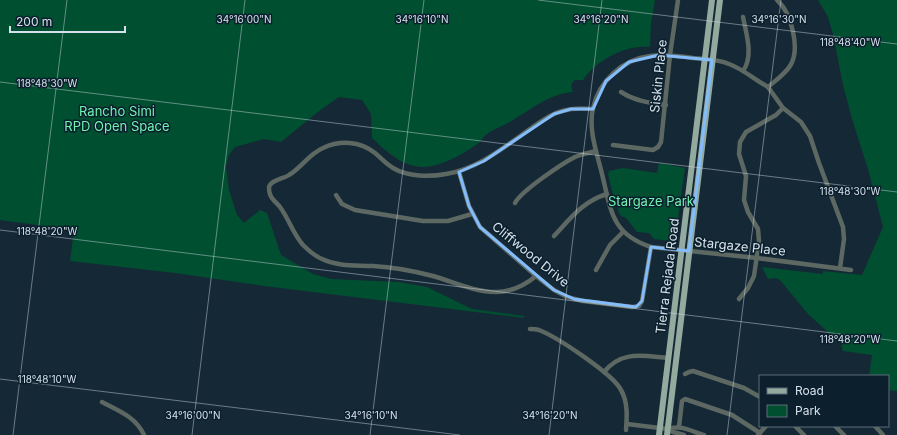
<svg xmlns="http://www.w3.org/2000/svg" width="897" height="435" font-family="Inter,sans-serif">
<rect width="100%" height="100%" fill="#152836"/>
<g fill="#004f30">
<path d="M 0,0 L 655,0 L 651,23 L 650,47 C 626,44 596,60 583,80 L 575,80 C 570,84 571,87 573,92 C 548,94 529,111 508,123 C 501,127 493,129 487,134 C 483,137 480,142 476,145 C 460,156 434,171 414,166 C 397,162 385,150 372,138 L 371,114 L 362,100 L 339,97 L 319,111 L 281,142 L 264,139 L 235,147 L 229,155 L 226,166 L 229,190 L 237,215 L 244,223 L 260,210 L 267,213 L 281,255 L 313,274 L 331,279 L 399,282 L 427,287 L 472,309 L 524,316 L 524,318 L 264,286 L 175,273 L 70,261 L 74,230 L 0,220 Z"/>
<path d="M 818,0 L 897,0 L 897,391 L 888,390 L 888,376 L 869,376 L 872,355 L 843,351 L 841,344 L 808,314 L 780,280 L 776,278 L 768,279 L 762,267 L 823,274 L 823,271 L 862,275 L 883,227 L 868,169 L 852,119 L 843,85 L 833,34 L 828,17 Z"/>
<path d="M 659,163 L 685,168 L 675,239 L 671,241 L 654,239 L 649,233 L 637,232 L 626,218 L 621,216 L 618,211 L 619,205 L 614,199 L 608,174 L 609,171 L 623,168 L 657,173 Z"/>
</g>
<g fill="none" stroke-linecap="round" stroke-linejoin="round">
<g stroke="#5d6862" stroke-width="4.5">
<path d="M 743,71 C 754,56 746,33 743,17"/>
<path d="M 768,87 C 755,80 743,69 729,64 C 718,59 704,59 693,58 C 679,56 664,54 650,56 C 623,59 599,81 593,108 C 588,130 597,153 602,174 C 611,210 611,234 651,247 L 757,258 L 851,270"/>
<path d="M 768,87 L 783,108 L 801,122 L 810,136 L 819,163 L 843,227 L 844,239 L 840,268"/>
<path d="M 768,87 C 775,81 785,74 790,66 C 801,49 791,12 777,0"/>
<path d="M 621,92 C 635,101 650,103 666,105"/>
<path d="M 613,145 L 653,150 L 658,147 L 661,142 L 670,55 L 678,0"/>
<path d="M 459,172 L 469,206 L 480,227 L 536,276 L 554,290 L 567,297 L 583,301 L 632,307 L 639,306 L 642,301 L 651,247"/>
<path d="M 336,195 L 342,204 L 355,210 L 423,221 L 448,221 L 472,214"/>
<path d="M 515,203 C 521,191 563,163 575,157 C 582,154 589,153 596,151"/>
<path d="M 554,236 C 570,219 583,201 607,194"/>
<path d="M 596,270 L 610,245 L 623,232"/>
<path d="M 536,276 C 524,286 512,292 496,292 C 474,292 454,282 433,276 C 414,271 392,267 373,266 C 355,265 339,267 322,259 C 315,256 309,251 303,245 C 293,234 289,219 280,207 C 277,203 271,199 270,194 C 269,192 269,189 269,187 C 271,180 283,179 289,175 C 302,167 309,154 323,148 C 340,140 360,141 375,153 C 381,158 386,164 393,168 C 408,177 430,177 446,174 C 478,169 504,147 530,129 C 540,122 550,114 562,111 C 572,108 583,108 593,109"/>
<path d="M 739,299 L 748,288 L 754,276 L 759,241 L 758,229 L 748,212 L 744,200 L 746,176 L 739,154 L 740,142 L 746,132 L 776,115 L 783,108"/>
<path d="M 530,329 C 533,329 536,329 539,330 C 557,337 613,374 621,390 C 628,402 627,417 626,430"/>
<path d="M 604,372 C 622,350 643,356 668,358"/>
<path d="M 685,374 L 689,372 L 693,371 L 744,388 L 760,397"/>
<path d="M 102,402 C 119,411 136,417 144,435"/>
<path d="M 627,424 L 668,429 L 673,432 L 684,435"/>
<path d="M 795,426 L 804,435"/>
<path d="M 835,426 L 844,435"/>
<path d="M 875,426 L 883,435"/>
<path d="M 679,427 L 682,401 L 685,399 L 732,415 L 760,433"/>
<path d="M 668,429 C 680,424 693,432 704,435"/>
<path d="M 758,435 L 766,426"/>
</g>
<g stroke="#93aa9f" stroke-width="6">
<path d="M 659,435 L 712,0"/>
<path d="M 667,435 L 720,0"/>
</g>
</g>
<path fill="none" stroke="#83bcfb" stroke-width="3" stroke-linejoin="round" d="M 659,55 L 712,60 L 689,251 L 651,247 L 642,301 L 636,307 L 574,299 L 554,290 L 480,227 L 469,206 L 459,172 L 484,161 L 554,114 L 571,109 L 593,109 L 606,81 L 629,62 Z"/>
<path fill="none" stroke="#d5e1eb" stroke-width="1" stroke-opacity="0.45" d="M 538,0 L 897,44M 0,82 L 897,192M 0,230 L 897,341M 0,379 L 460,435M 13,435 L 67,0M 192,435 L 245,0M 370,435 L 424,0M 549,435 L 602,0M 727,435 L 781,0"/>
<g text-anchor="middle" stroke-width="3" stroke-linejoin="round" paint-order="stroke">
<g font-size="13" fill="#d5e1eb" stroke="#0b1f2c">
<text transform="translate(658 76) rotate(-84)" y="5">Siskin Place</text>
<text transform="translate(740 246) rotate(6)" y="5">Stargaze Place</text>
<text transform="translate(531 254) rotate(39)" y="5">Cliffwood Drive</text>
<text transform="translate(667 276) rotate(-83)" y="5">Tierra Rejada Road</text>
</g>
<g font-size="13" fill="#71f3b1" stroke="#0b1f2c">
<text x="117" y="116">Rancho Simi<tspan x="117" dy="15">RPD Open Space</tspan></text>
<text x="651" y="206">Stargaze Park</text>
</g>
</g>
<g font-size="10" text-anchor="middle" fill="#d5e1eb" stroke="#0b1f2c" stroke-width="3" stroke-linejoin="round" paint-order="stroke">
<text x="244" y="23">34°16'00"N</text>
<text x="422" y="23">34°16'10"N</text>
<text x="601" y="23">34°16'20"N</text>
<text x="779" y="23">34°16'30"N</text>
<text x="850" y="46">118°48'40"W</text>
<text x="47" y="87">118°48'30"W</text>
<text x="850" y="195">118°48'30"W</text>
<text x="47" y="235">118°48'20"W</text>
<text x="850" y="343">118°48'20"W</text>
<text x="47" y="383">118°48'10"W</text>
<text x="193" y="419">34°16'00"N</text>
<text x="371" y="419">34°16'10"N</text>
<text x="550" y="419">34°16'20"N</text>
</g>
<rect x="759" y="375" width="130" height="52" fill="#0b1f2c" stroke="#5c6d78"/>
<rect x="767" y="388" width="20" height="6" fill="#93aa9f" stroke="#5c6d78"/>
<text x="795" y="395" font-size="12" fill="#d5e1eb">Road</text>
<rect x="767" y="405" width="20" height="12" fill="#004f30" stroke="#5c6d78"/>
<text x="795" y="415" font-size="12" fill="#d5e1eb">Park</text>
<path d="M10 26v6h115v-6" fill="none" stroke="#d5e1eb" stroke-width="2"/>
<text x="16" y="26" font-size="12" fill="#d5e1eb" stroke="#0b1f2c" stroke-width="3" paint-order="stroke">200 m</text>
</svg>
